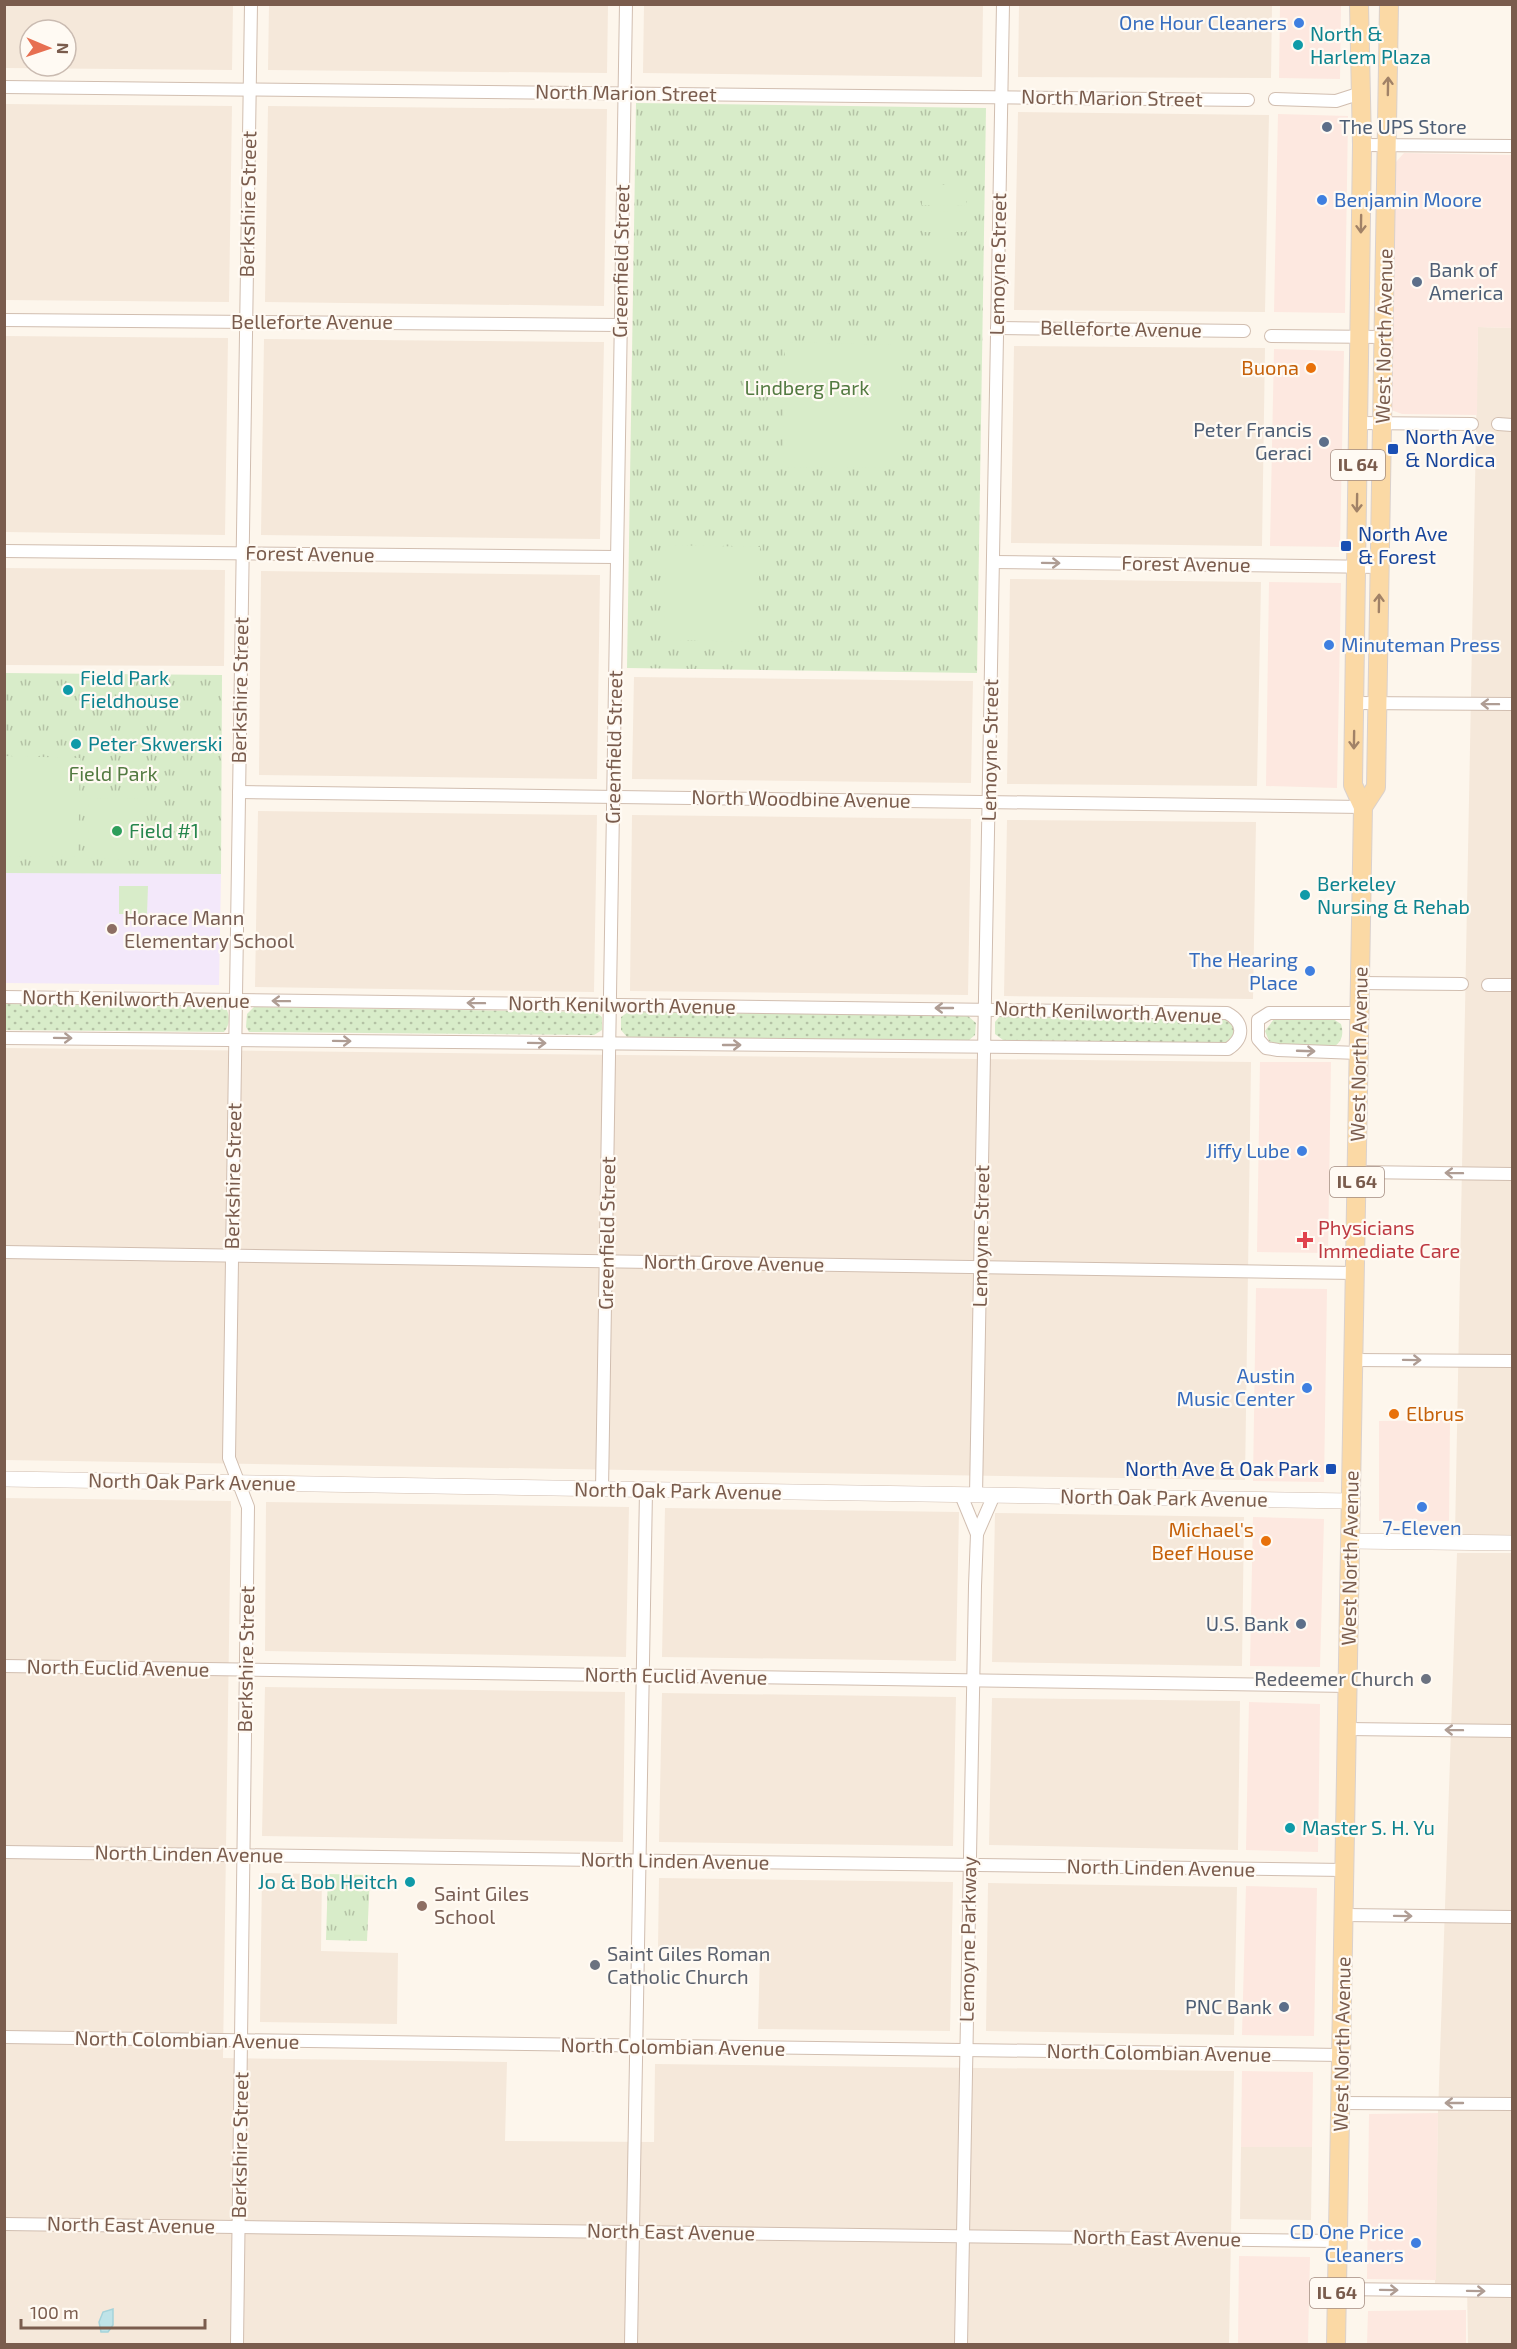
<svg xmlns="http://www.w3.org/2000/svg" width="1517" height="2349" font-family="'Exo 2',sans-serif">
<defs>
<pattern id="grass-dots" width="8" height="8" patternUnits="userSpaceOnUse" patternTransform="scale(1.5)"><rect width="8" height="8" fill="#d8ecc9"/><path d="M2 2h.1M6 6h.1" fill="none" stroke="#b4c2a5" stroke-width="1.8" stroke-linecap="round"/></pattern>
<pattern id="park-tufts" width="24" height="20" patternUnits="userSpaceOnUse" patternTransform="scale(1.5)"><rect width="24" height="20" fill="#d8ecc9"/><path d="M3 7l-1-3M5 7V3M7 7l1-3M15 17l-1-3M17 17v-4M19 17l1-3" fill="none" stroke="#b4c2a5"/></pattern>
</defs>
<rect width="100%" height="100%" fill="#fdf6ec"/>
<g fill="#f5e8da" fill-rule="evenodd">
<path d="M 5,4 L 233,5 L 232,70 L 5,68 ZM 30,30 L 66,30 L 66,66 L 30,66 Z"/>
<path d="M 269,5 L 608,5 L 607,73 L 268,70 Z"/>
<path d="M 644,5 L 983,5 L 982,77 L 643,73 Z"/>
<path d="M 1019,5 L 1272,5 L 1271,78 L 1018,77 Z"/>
<path d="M 5,104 L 232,106 L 229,302 L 5,300 Z"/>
<path d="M 268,106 L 607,109 L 604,306 L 265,302 Z"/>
<path d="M 1018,112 L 1269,115 L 1265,312 L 1014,310 Z"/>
<path d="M 1478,327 L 1512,328 L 1512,1536 L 1455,1535 Z"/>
<path d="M 5,336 L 228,338 L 225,535 L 5,532 Z"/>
<path d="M 264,339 L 604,342 L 600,539 L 261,535 Z"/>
<path d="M 1014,346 L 1265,348 L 1262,546 L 1011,543 Z"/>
<path d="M 5,568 L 225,570 L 224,666 L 5,665 Z"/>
<path d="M 261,571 L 600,575 L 597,779 L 259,775 Z"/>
<path d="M 1010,579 L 1261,582 L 1257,786 L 1007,784 Z"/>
<path d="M 634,677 L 973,681 L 971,783 L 632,779 Z"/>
<path d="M 258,811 L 597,815 L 594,992 L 255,987 Z"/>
<path d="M 632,815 L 971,819 L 968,995 L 630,991 Z"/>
<path d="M 1007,820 L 1256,822 L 1253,999 L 1004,996 Z"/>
<path d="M 5,1048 L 1251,1062 L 1245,1480 L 5,1460 Z"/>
<path d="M 5,1498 L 231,1501 L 223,2058 L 507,2062 L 505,2141 L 654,2142 L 655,2064 L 1234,2071 L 1229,2344 L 5,2344 Z"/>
<path d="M 266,1502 L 629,1507 L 626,1657 L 265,1651 Z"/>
<path d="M 665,1508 L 959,1512 L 956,1661 L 662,1657 Z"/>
<path d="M 995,1513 L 1244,1517 L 1242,1666 L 992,1662 Z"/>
<path d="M 1457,1553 L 1512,1553 L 1512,2344 L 1468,2344 L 1467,2285 L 1435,2283 L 1438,2113 Z"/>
<path d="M 265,1687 L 625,1692 L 623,1842 L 262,1836 Z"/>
<path d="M 662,1693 L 956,1697 L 953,1846 L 659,1842 Z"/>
<path d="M 992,1698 L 1240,1701 L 1238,1850 L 989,1845 Z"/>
<path d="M 262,1873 L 322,1874 L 321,1951 L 398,1953 L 397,2024 L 260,2022 Z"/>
<path d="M 659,1878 L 953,1882 L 950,2031 L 758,2029 L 760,1950 L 658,1948 Z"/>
<path d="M 988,1883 L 1237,1887 L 1234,2035 L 986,2031 Z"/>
<path d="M 1241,2147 L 1312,2147 L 1311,2220 L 1240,2219 Z"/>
</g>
<g fill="#fde8e0">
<path d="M 1280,5 L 1341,5 L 1340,79 L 1279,78 Z"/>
<path d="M 1278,114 L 1348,116 L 1345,313 L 1274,312 Z"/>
<path d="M 1404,153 L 1512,155 L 1512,328 L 1478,327 L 1477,415 L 1402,414 L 1391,410 L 1396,162 Z"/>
<path d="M 1274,349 L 1344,351 L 1340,547 L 1270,546 Z"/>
<path d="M 1269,582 L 1341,583 L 1337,788 L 1266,786 Z"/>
<path d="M 1260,1062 L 1331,1062 L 1328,1253 L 1257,1252 Z"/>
<path d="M 1256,1288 L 1327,1289 L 1324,1482 L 1253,1481 Z"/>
<path d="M 1450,1420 L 1449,1521 L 1379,1521 L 1379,1421 Z"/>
<path d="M 1253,1517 L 1324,1519 L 1320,1667 L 1250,1666 Z"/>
<path d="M 1249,1702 L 1320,1704 L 1318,1852 L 1246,1850 Z"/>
<path d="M 1246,1886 L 1317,1888 L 1314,2036 L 1242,2035 Z"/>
<path d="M 1242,2071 L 1313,2072 L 1312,2147 L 1241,2147 Z"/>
<path d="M 1438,2113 L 1436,2280 L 1367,2279 L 1369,2114 Z"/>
<path d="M 1239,2256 L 1310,2257 L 1308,2344 L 1238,2344 Z"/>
<path d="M 1466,2310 L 1466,2344 L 1367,2344 L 1368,2311 Z"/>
</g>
<path fill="#f3e8fa" d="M 5,872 L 221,874 L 219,985 L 5,983 Z"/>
<g fill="url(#grass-dots)">
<path d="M 5,1004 L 221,1007 L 226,1008 C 230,1016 230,1025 224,1032 L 5,1030 Z"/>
<path d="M 254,1007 L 595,1012 L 602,1017 L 602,1030 L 594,1035 L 249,1032 L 246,1027 L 247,1014 Z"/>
<path d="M 628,1012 L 968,1016 L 976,1023 L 975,1035 L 968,1041 L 627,1037 L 621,1030 L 621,1017 Z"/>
<path d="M 1000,1016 L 1227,1018 L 1234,1023 L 1236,1035 L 1226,1043 L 1003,1040 L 995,1034 L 995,1022 Z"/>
<path d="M 1274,1019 L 1333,1019 L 1341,1024 C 1344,1034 1342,1041 1334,1047 L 1275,1044 L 1269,1041 L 1265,1031 Z"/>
</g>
<g fill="url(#park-tufts)">
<path d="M 636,103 L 986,108 L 977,673 L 627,668 Z"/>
<path d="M 5,673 L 222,675 L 221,874 L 5,873 Z"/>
<path d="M 328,1874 L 370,1875 L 367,1941 L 326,1940 Z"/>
</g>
<g fill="#d8ecc9">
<path d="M 922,185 L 967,185 L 966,206 L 922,205 Z"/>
<path d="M 922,211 L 966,212 L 966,232 L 922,232 Z"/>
<path d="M 922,238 L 966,239 L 966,259 L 922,259 Z"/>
<path d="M 785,342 L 896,345 L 902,353 L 901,468 L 783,467 Z"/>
<path d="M 666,545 L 760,547 L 757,642 L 672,640 L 664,630 Z"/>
<path d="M 5,756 L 80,758 L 78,857 L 5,856 Z"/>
<path d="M 89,798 L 146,799 L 147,850 L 143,858 L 135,860 L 88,858 Z"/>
<path d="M 119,886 L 148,886 L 147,914 L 119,914 Z"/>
</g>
<path fill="#bfe3e8" stroke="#a5d3da" stroke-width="1.5" d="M 113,2309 L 113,2325 L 108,2332 L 101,2332 L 99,2322 L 103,2312 Z"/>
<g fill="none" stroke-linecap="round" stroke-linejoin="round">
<g stroke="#d1beb0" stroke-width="14">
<g id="minor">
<path d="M 4,87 L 1248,100"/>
<path d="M 1275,99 L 1336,101 L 1361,93"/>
<path d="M 1362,145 L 1512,146"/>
<path d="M 4,320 L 620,325"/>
<path d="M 997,328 L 1244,331"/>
<path d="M 1271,336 L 1384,337"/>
<path d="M 1358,423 L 1472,424"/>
<path d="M 1498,424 L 1512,425"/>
<path d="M 4,551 L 615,557"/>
<path d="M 993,562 L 1380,567"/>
<path d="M 1355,703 L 1512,704"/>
<path d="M 239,792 L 1363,807"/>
<path d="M 1360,983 L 1462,984"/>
<path d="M 1488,985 L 1512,985"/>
<path d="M 4,997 L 1227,1013 C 1244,1022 1245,1038 1228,1049 L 4,1038"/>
<path d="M 1358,1053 L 1278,1050 L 1266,1048 L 1258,1039 L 1258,1020 L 1269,1013 L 1359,1013"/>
<path d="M 1357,1172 L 1512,1174"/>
<path d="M 4,1252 L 1355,1273"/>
<path d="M 1354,1360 L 1512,1361"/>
<path d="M 602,1490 L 626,4"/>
<path d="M 961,1495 L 977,1534"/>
<path d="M 976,1495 L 1003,4"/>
<path d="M 4,1666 L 1348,1686"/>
<path d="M 1347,1729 L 1512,1731"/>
<path d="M 4,1852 L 1345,1870"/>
<path d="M 1344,1915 L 1512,1917"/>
<path d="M 4,2037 L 1342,2055"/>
<path d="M 1341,2103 L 1512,2104"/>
<path d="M 4,2224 L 1338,2241"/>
<path d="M 1337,2289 L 1512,2291"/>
<path d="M 237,2344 L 248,1507 L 229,1458 L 251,4"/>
<path d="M 631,2344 L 646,1491"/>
<path d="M 961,2344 L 975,1586 L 977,1534 L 994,1495"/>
</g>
</g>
<g stroke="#d1beb0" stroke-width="16">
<g id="tertiary">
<path d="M 4,1479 L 1351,1501"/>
<path d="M 1350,1541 L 1512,1543"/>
</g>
</g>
<g stroke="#dad1cd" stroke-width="20">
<g id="primary">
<path d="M 1363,807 L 1376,787 L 1389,4"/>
<path d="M 1336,2344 L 1363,807 L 1353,785 L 1362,145 L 1359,4"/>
</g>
</g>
<use href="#minor" stroke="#fff" stroke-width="12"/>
<use href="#tertiary" stroke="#fff" stroke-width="15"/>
<use href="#primary" stroke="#fbd9a5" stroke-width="18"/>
</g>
<defs><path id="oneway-shaft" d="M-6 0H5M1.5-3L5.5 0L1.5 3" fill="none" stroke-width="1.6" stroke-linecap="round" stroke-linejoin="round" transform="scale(1.5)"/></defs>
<g stroke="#a18267">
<use href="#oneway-shaft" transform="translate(1388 86) rotate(-89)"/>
<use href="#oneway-shaft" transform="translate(1361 224) rotate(91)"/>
<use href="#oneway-shaft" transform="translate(1357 503) rotate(91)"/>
<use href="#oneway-shaft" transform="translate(1379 603) rotate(-89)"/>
<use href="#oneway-shaft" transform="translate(1354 740) rotate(91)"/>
</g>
<g stroke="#af9d94">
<use href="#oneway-shaft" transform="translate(1051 563) rotate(1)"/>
<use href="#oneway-shaft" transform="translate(1490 704) rotate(-179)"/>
<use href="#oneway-shaft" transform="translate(281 1001) rotate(-179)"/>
<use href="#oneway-shaft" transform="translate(476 1003) rotate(-179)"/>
<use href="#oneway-shaft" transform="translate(944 1008) rotate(-180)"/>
<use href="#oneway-shaft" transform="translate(63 1038) rotate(1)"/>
<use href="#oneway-shaft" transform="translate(342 1041) rotate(1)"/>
<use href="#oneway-shaft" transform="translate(537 1043) rotate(1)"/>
<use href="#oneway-shaft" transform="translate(732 1045)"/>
<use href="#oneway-shaft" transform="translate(1306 1051) rotate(2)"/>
<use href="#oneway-shaft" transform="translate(1454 1173) rotate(-179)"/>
<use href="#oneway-shaft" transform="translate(1412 1360) rotate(1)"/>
<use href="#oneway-shaft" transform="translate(1454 1730) rotate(-179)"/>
<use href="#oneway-shaft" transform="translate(1403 1916) rotate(1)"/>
<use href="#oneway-shaft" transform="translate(1454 2103) rotate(-180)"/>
<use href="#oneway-shaft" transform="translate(1389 2290) rotate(1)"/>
<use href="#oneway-shaft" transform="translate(1476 2291) rotate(1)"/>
</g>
<g fill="#3f7fe0" stroke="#fffaf3" stroke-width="2">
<circle cx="1299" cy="23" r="6"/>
<circle cx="1322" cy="200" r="6"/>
<circle cx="1329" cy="645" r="6"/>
<circle cx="1310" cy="971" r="6"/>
<circle cx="1302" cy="1151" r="6"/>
<circle cx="1307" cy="1388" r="6"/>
<circle cx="1422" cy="1507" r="6"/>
<circle cx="1416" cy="2243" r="6"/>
</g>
<g fill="#0f9aa8" stroke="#fffaf3" stroke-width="2">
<circle cx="1298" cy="45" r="6"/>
<circle cx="68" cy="690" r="6"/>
<circle cx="76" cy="744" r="6"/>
<circle cx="1305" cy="895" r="6"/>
<circle cx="1290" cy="1828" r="6"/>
<circle cx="410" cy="1882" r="6"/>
</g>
<g fill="#5c6f8a" stroke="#fffaf3" stroke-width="2">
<circle cx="1327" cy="127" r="6"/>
<circle cx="1417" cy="282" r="6"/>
<circle cx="1324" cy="442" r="6"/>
<circle cx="1301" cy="1624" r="6"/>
<circle cx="1284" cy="2007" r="6"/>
</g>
<g fill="#e8710a" stroke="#fffaf3" stroke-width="2">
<circle cx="1311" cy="368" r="6"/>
<circle cx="1394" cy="1414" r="6"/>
<circle cx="1266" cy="1541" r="6"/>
</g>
<g fill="#1a4fb4" stroke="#fffaf3" stroke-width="2">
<rect x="1387" y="443" width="12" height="12" rx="3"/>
<rect x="1340" y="540" width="12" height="12" rx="3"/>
<rect x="1325" y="1463" width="12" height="12" rx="3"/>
</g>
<circle fill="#2e9e5b" stroke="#fffaf3" stroke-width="2" cx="117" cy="831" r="6"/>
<g fill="#8d6e63" stroke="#fffaf3" stroke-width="2">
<circle cx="112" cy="929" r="6"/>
<circle cx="422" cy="1906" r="6"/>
</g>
<path fill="#e0444e" stroke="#fffaf3" stroke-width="2" d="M1302 1231h6v6h6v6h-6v6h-6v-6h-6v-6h6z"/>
<g fill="#6b7280" stroke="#fffaf3" stroke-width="2">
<circle cx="1426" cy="1679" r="6"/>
<circle cx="595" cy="1965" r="6"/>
</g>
<g text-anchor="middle" stroke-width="4.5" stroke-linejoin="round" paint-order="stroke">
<g fill="#fffaf3" stroke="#a28b7f" stroke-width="1.5">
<rect x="1331" y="450" width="54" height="30" rx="4.5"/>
<rect x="1330" y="1167" width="54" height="30" rx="4.5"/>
<rect x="1310" y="2278" width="54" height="30" rx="4.5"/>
</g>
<g font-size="18" font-weight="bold" fill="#7a5c4d">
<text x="1358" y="471">IL 64</text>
<text x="1357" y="1188">IL 64</text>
<text x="1337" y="2299">IL 64</text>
</g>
<g font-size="20" fill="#366cbe" stroke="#fffaf3" text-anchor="end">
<text x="1287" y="30">One Hour Cleaners</text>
<text x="1334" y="207" text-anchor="start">Benjamin Moore</text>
<text x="1341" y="652" text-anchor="start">Minuteman Press</text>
<text x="1298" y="967">The Hearing<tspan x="1298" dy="23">Place</tspan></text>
<text x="1290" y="1158">Jiffy Lube</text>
<text x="1295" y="1383">Austin<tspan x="1295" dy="23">Music Center</tspan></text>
<text x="1422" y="1535" text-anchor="middle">7-Eleven</text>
<text x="1404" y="2239">CD One Price<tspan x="1404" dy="23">Cleaners</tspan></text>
</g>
<g font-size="20" fill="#0d838f" stroke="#fffaf3" text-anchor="start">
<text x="1310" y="41">North &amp;<tspan x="1310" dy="23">Harlem Plaza</tspan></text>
<text x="80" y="685">Field Park<tspan x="80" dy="23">Fieldhouse</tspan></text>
<text x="88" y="751">Peter Skwerski</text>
<text x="1317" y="891">Berkeley<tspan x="1317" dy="23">Nursing &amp; Rehab</tspan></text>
<text x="1302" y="1835">Master S. H. Yu</text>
<text x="398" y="1889" text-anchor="end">Jo &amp; Bob Heitch</text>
</g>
<g font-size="20" fill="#7a5c4d" stroke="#fffaf3">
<text transform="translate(626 93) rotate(1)" y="7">North Marion Street</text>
<text transform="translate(1112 98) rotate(1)" y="7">North Marion Street</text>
<text transform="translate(248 204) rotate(-89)" y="7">Berkshire Street</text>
<text transform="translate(621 261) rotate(-89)" y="7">Greenfield Street</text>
<text transform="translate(998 264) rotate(-89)" y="7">Lemoyne Street</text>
<text x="312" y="329">Belleforte Avenue</text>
<text transform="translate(1121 329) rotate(1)" y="7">Belleforte Avenue</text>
<text transform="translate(1384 336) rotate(-89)" y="7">West North Avenue</text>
<text transform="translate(310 554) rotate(1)" y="7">Forest Avenue</text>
<text transform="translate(1186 564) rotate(1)" y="7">Forest Avenue</text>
<text transform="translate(240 690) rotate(-89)" y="7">Berkshire Street</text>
<text transform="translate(614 747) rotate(-89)" y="7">Greenfield Street</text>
<text transform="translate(990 750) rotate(-89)" y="7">Lemoyne Street</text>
<text transform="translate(801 799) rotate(1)" y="7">North Woodbine Avenue</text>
<text transform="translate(136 999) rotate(1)" y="7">North Kenilworth Avenue</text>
<text transform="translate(622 1005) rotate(1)" y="7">North Kenilworth Avenue</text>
<text transform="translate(1108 1012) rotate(2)" y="7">North Kenilworth Avenue</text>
<text transform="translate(1359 1054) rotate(-89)" y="7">West North Avenue</text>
<text transform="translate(233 1176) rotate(-89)" y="7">Berkshire Street</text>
<text transform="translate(607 1233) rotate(-89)" y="7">Greenfield Street</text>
<text transform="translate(981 1236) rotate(-89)" y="7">Lemoyne Street</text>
<text transform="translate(734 1263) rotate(1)" y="7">North Grove Avenue</text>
<text transform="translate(192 1482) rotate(1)" y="7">North Oak Park Avenue</text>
<text transform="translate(678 1491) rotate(1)" y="7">North Oak Park Avenue</text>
<text transform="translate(1164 1498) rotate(1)" y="7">North Oak Park Avenue</text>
<text transform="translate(1350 1558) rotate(-89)" y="7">West North Avenue</text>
<text transform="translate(246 1659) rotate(-89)" y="7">Berkshire Street</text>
<text transform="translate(118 1668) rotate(1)" y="7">North Euclid Avenue</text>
<text transform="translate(676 1676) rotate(1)" y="7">North Euclid Avenue</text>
<text transform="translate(189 1854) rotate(1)" y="7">North Linden Avenue</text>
<text transform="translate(675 1861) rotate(1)" y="7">North Linden Avenue</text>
<text transform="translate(1161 1868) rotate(1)" y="7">North Linden Avenue</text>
<text transform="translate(968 1939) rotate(-89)" y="7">Lemoyne Parkway</text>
<text transform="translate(187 2040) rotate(1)" y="7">North Colombian Avenue</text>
<text transform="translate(1342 2044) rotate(-89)" y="7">West North Avenue</text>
<text transform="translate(673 2047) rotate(1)" y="7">North Colombian Avenue</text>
<text transform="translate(1159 2053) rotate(1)" y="7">North Colombian Avenue</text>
<text transform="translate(240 2145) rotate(-89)" y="7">Berkshire Street</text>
<text transform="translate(131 2225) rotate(1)" y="7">North East Avenue</text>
<text transform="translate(671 2232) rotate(1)" y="7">North East Avenue</text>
<text transform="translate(1157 2238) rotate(1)" y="7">North East Avenue</text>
</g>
<g font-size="20" fill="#4e5e75" stroke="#fffaf3" text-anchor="end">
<text x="1339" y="134" text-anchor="start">The UPS Store</text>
<text x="1429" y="277" text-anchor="start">Bank of<tspan x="1429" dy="23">America</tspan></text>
<text x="1312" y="437">Peter Francis<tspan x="1312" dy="23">Geraci</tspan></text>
<text x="1289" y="1631">U.S. Bank</text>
<text x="1272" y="2014">PNC Bank</text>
</g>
<g font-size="20" fill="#c56008" stroke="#fffaf3" text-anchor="end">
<text x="1299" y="375">Buona</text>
<text x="1406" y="1421" text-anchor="start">Elbrus</text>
<text x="1254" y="1537">Michael's<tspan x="1254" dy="23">Beef House</tspan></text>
</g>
<g font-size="20" fill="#537a41" stroke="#fffaf3">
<text x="807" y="395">Lindberg Park</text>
<text x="113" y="781">Field Park</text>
</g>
<g font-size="20" fill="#164399" stroke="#fffaf3" text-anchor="start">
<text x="1405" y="444">North Ave<tspan x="1405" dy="23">&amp; Nordica</tspan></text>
<text x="1358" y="541">North Ave<tspan x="1358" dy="23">&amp; Forest</tspan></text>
<text x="1319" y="1476" text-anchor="end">North Ave &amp; Oak Park</text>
</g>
<g font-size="20" fill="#27864d" stroke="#fffaf3" text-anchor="start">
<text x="129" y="838">Field #1</text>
</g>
<g font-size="20" fill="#785e54" stroke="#fffaf3" text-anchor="start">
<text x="124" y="925">Horace Mann<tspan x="124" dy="23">Elementary School</tspan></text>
<text x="434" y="1901">Saint Giles<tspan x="434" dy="23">School</tspan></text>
</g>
<g font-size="20" fill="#be3a42" stroke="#fffaf3" text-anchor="start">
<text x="1318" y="1235">Physicians<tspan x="1318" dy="23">Immediate Care</tspan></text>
</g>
<g font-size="20" fill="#5b616d" stroke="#fffaf3" text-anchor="end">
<text x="1414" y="1686">Redeemer Church</text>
<text x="607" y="1961" text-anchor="start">Saint Giles Roman<tspan x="607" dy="23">Catholic Church</tspan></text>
</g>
</g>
<rect width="1517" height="2349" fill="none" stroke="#7a5c4d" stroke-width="12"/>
<g transform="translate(48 48) rotate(92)"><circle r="28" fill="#fffaf3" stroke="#cabbb1" stroke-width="1.5"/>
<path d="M0-4.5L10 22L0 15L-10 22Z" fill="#e76f51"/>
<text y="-9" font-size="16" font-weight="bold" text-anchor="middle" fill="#7a5c4d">N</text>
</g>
<path d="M21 2319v9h184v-9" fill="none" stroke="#7a5c4d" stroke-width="3"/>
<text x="30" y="2319" font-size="18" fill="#7a5c4d" stroke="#fffaf3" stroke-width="4.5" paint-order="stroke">100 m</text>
</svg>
